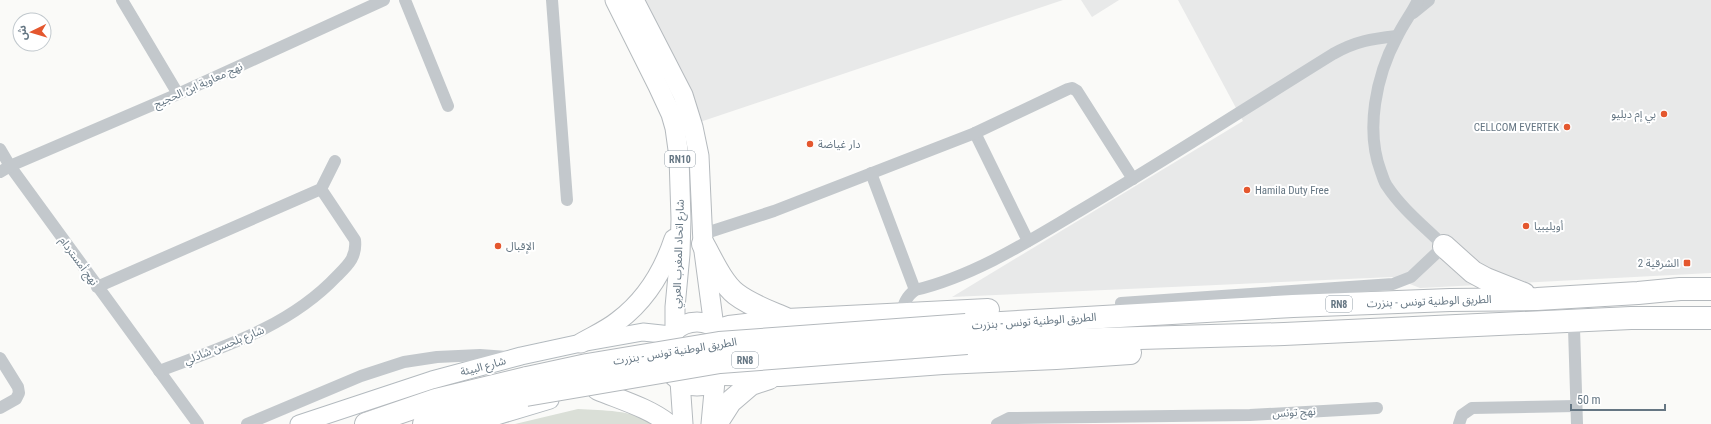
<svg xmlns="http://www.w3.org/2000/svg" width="1711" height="424" font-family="'Roboto Condensed','Noto Sans Arabic',sans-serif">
<rect width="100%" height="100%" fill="#fafaf8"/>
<g fill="#e8e9e9">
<path d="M 644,0 L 1063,0 L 697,123 Z"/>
<path d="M 1081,0 L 1119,0 L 1092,17 Z"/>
<path d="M 1178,0 L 1711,0 L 1711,273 L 1420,288 L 1392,277 L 952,297 L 1243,121 Z"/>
</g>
<path fill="#dadfd7" d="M 578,409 C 604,411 631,409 654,424 L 515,424 Z"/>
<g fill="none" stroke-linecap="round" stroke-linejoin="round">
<g stroke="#b3babf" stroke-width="19">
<g id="secondary">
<path d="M 299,424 L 432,380 L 521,356 L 581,343 L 643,332 L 671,335"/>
<path d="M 470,424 L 550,400"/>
</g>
</g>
<g stroke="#b5babe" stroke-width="21">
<g id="primary">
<path d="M 615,0 L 658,86 L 671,114 L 675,128 L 679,157 L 681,219 L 680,254 L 675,307 L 675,331"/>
<path d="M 634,0 L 683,95 L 693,127 L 699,156 L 703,244 L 714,327"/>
<circle cx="697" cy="354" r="32"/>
<path d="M 581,343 C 593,336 607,330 618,321 C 646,300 663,272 674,239"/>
<path d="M 680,381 L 683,424"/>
<path d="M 597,390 C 621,400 649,408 669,424"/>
<path d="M 711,424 L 715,381"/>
</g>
</g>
<g stroke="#b4b9bd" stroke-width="24">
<g id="motorway">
<path d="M 703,244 C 712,260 722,283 736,294 C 750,305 770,312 786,319"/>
<path d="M 1444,246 L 1473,272 L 1486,279 L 1524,294"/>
<path d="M 966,325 L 1293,306 L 1450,300 L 1537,299 L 1638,293 L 1680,289 L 1711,289"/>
<path d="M 718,330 L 729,327 L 787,320 L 988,310"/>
<path d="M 967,343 L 1284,334 L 1631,318 L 1711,318"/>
<path d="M 722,374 L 780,375 L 943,363 L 1056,358 L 1130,353"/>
<path d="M 366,424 L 436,400 L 527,378"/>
<path d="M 424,424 L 526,395"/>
<path d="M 716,424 L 730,402 L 751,384 L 769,378"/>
</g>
</g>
<g stroke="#c3c8cc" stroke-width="12">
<path d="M 122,0 L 178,94"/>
<path d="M 405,0 L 448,106"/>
<path d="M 552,0 L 567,200"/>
<path d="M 1413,13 L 1429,0"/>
<path d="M 975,133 L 1028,241"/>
<path d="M 0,149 L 10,166 L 198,424"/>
<path d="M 0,172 L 10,166 L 178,94 L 384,0"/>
<path d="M 871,173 L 915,290 C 974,276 1029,241 1081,210 C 1166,160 1249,106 1333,54 C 1356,41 1371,39 1397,36"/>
<path d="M 703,234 L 774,211 L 975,133 L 1068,89 L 1072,88 L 1077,91 L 1133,179"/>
<path d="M 97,287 L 321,189 L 335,161"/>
<path d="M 1121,303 L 1393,284 L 1411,277 L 1444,246 C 1425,227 1402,209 1387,186 C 1384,182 1383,177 1381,172 C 1365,130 1376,76 1397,37 C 1403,24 1412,13 1418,0"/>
<path d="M 901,314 C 904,303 906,297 915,290"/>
<path d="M 1574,328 L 1577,424"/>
<path d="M 0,358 L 18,387 L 19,393 L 16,399 L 0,408"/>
<path d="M 159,371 C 223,347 289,327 337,276 C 348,265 357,257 355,240 L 321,189"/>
<path d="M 247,424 L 361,376 L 404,362 L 437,357 L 480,355 L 507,357"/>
<path d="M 997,424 L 1009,418 L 1250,415 L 1377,408"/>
<path d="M 1459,424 L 1462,415 L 1472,408 L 1576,406"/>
</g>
<use href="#secondary" stroke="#fff" stroke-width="17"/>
<use href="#primary" stroke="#fff" stroke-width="19"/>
<use href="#motorway" stroke="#fff" stroke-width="22"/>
<g stroke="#b4b9bd" stroke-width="24" stroke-linecap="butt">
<g id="motorway-bridge">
<path d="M 527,378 L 587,365 L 719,343 L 966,325"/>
<path d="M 526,395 L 720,362 L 967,343"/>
</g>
</g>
<use href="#motorway-bridge" stroke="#fff" stroke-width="22"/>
</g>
<g fill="#e4572e" stroke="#fff" stroke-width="1.5">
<circle cx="1664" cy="114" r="4"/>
<circle cx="1567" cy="127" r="4"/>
<circle cx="810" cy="144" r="4"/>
<circle cx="1247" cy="190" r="4"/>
<circle cx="1526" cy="226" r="4"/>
<circle cx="498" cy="246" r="4"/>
<rect x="1683" y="259" width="8" height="8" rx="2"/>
</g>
<g text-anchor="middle" stroke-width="4" stroke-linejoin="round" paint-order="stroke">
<g fill="#fff" stroke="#939fa8" stroke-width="1">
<rect x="665" y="151" width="30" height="16" rx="3"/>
<rect x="1326" y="296" width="26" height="16" rx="3"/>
<rect x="732" y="352" width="26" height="16" rx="3"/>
</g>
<g font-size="10" font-weight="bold" fill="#657683">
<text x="680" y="163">RN10</text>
<text x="1339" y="308">RN8</text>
<text x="745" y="364">RN8</text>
</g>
<g font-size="11" fill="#657683" stroke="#fff">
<text transform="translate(198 85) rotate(-24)" y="4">نهج معاوية ابن الحجيج</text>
<text transform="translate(678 254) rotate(-88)" y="4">شارع اتحاد المغرب العربي</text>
<text transform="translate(79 261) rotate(54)" y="4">نهج أمستردام</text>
<text transform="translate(1429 301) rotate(-2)" y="4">الطريق الوطنية تونس - بنزرت</text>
<text transform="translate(1034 321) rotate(-4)" y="4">الطريق الوطنية تونس - بنزرت</text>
<text transform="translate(224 345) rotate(-22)" y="4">شارع بلحسن شادلي</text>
<text transform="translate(675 351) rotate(-9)" y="4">الطريق الوطنية تونس - بنزرت</text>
<text transform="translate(483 366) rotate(-15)" y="4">شارع البيئة</text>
<text transform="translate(1294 412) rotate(-3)" y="4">نهج تونس</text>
</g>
<g font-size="11" fill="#657683" stroke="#fff" text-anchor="start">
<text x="1656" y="118" text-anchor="end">بي إم دبليو</text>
<text x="1559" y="131" text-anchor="end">CELLCOM EVERTEK</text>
<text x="818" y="148">دار غياضة</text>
<text x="1255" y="194">Hamila Duty Free</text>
<text x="1534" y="230">أويليبيا</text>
<text x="506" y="250">الإقبال</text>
<text x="1679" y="267" text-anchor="end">الشرقية 2</text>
</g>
</g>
<g transform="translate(32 32) rotate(265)"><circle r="19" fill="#ffffff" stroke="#c1c8cd"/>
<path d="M0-3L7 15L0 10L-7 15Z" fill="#e4572e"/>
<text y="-6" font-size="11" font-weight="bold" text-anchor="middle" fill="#657683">ش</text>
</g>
<path d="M1571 404v6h94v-6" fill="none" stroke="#657683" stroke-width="2"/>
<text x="1577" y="404" font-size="12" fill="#657683" stroke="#ffffff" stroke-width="3" paint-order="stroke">50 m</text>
</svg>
